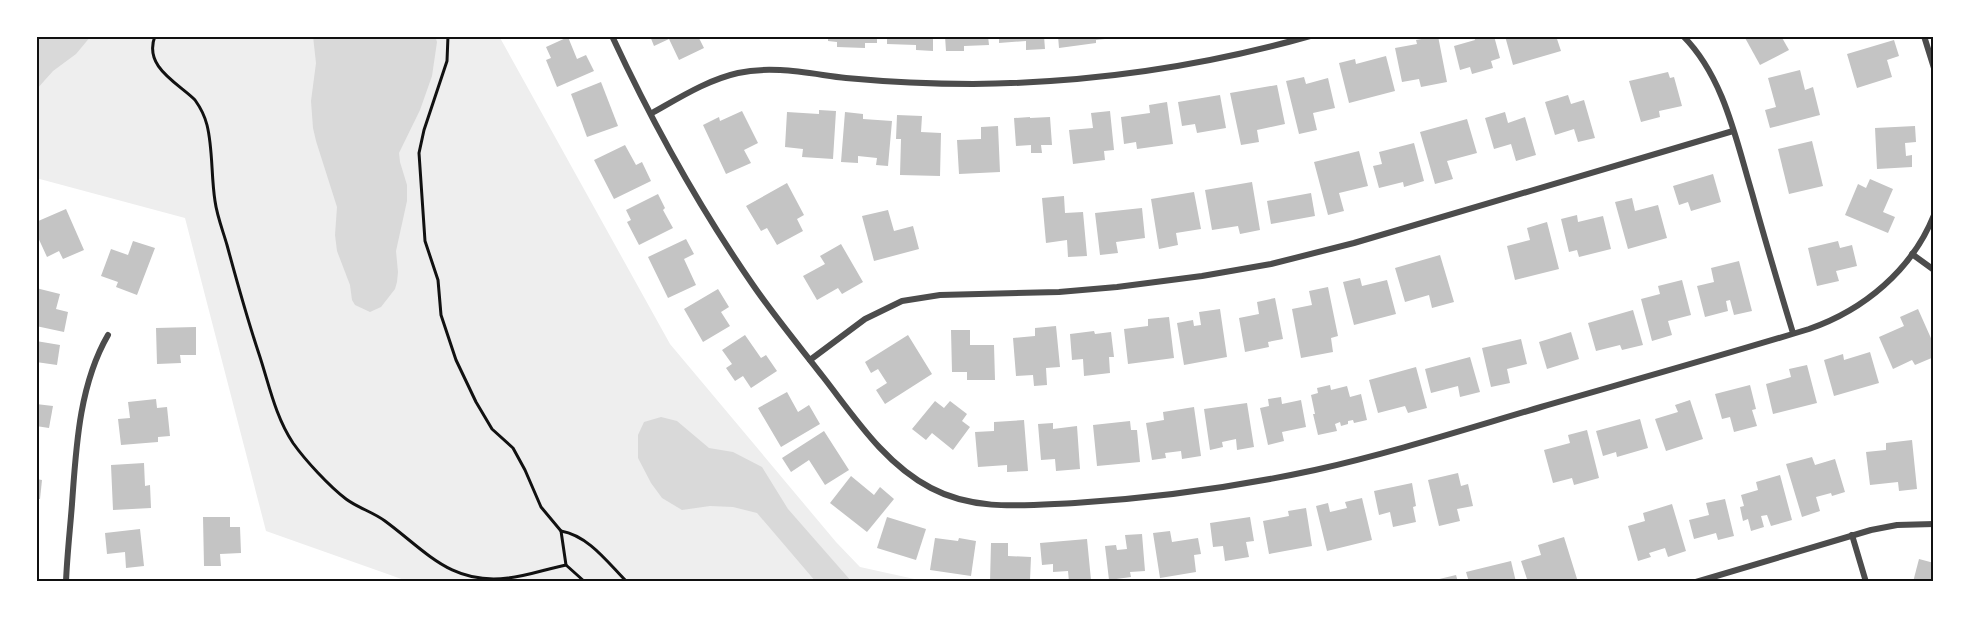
<svg xmlns="http://www.w3.org/2000/svg" width="1970" height="618" font-family="'Playfair Display',serif">
<rect width="100%" height="100%" fill="#fff"/>
<path fill="#eee" d="M 36,36 L 499,36 L 670,344 L 836,542 L 860,567 L 928,582 L 410,582 L 266,531 L 185,218 L 36,178 Z"/>
<g fill="#d9d9d9">
<path d="M 36,36 L 91,36 L 76,54 L 53,71 L 36,90 Z"/>
<path d="M 313,36 L 435,36 L 437,42 L 432,76 L 420,110 L 399,153 L 400,162 L 407,185 L 407,201 L 396,251 L 398,272 L 397,282 L 395,289 L 381,307 L 370,312 L 355,305 L 352,300 L 350,285 L 337,251 L 335,235 L 337,207 L 316,141 L 313,128 L 311,101 L 316,63 Z"/>
<path d="M 661,417 L 677,421 L 709,448 L 733,452 L 762,467 L 788,509 L 852,582 L 816,582 L 757,513 L 733,507 L 710,506 L 682,510 L 662,498 L 651,483 L 638,458 L 638,435 L 644,422 Z"/>
</g>
<g fill="#c4c4c4">
<path d="M 650,36 L 698,36 L 704,48 L 679,60 L 669,39 L 654,46 Z"/>
<path d="M 828,36 L 877,36 L 877,43 L 865,43 L 865,48 L 837,47 L 837,42 L 828,41 Z"/>
<path d="M 887,36 L 933,36 L 933,51 L 916,50 L 916,45 L 887,44 Z"/>
<path d="M 945,36 L 988,36 L 989,45 L 964,46 L 964,51 L 946,51 Z"/>
<path d="M 999,36 L 1044,36 L 1045,49 L 1026,50 L 1026,41 L 999,43 Z"/>
<path d="M 1058,36 L 1104,36 L 1105,39 L 1096,40 L 1096,43 L 1059,48 Z"/>
<path d="M 1438,36 L 1447,82 L 1421,87 L 1419,79 L 1402,82 L 1395,48 L 1417,44 L 1416,40 Z"/>
<path d="M 1474,36 L 1494,36 L 1500,58 L 1491,61 L 1493,68 L 1472,74 L 1470,67 L 1460,70 L 1454,46 L 1475,40 Z"/>
<path d="M 1505,36 L 1556,36 L 1561,51 L 1513,65 Z"/>
<path d="M 1744,36 L 1781,36 L 1789,50 L 1760,65 Z"/>
<path d="M 568,37 L 577,59 L 586,55 L 594,71 L 557,87 L 546,60 L 551,58 L 546,47 Z"/>
<path d="M 1894,40 L 1899,56 L 1887,60 L 1892,77 L 1857,88 L 1847,54 Z"/>
<path d="M 1386,56 L 1395,91 L 1349,103 L 1339,63 L 1355,59 L 1356,64 Z"/>
<path d="M 1800,70 L 1805,90 L 1813,87 L 1820,115 L 1770,128 L 1765,110 L 1776,107 L 1768,78 Z"/>
<path d="M 1668,72 L 1670,78 L 1674,77 L 1682,106 L 1659,111 L 1660,117 L 1641,122 L 1629,81 Z"/>
<path d="M 1304,77 L 1306,84 L 1328,78 L 1335,108 L 1313,113 L 1317,130 L 1299,134 L 1286,81 Z"/>
<path d="M 601,82 L 618,126 L 587,137 L 571,94 Z"/>
<path d="M 1277,85 L 1285,124 L 1257,130 L 1259,142 L 1241,145 L 1230,93 Z"/>
<path d="M 1220,95 L 1226,128 L 1197,133 L 1195,124 L 1182,126 L 1178,102 Z"/>
<path d="M 1568,95 L 1571,104 L 1584,100 L 1595,138 L 1578,142 L 1574,129 L 1555,135 L 1545,102 Z"/>
<path d="M 1167,102 L 1173,144 L 1137,149 L 1136,142 L 1124,144 L 1121,117 L 1150,113 L 1149,105 Z"/>
<path d="M 819,110 L 836,111 L 833,159 L 802,157 L 803,149 L 785,147 L 787,112 L 819,114 Z"/>
<path d="M 742,111 L 758,143 L 744,150 L 751,163 L 726,174 L 703,125 L 719,117 L 720,121 Z"/>
<path d="M 1110,111 L 1114,150 L 1104,151 L 1105,160 L 1073,164 L 1069,130 L 1093,128 L 1091,113 Z"/>
<path d="M 845,112 L 863,114 L 863,119 L 892,121 L 888,166 L 876,165 L 877,158 L 858,156 L 858,163 L 841,162 Z"/>
<path d="M 1505,112 L 1508,123 L 1525,117 L 1536,155 L 1516,161 L 1511,144 L 1494,149 L 1485,118 Z"/>
<path d="M 897,115 L 922,116 L 921,132 L 941,133 L 940,176 L 900,175 L 901,139 L 896,139 Z"/>
<path d="M 1030,117 L 1030,118 L 1050,117 L 1052,145 L 1041,145 L 1042,153 L 1031,153 L 1031,145 L 1016,146 L 1014,118 Z"/>
<path d="M 1467,119 L 1477,153 L 1447,161 L 1453,179 L 1435,184 L 1420,132 Z"/>
<path d="M 998,126 L 1000,172 L 959,174 L 957,140 L 981,139 L 981,127 Z"/>
<path d="M 1915,126 L 1916,142 L 1905,143 L 1906,156 L 1912,155 L 1912,167 L 1877,169 L 1875,128 Z"/>
<path d="M 1812,141 L 1823,186 L 1789,194 L 1778,149 Z"/>
<path d="M 1414,143 L 1424,181 L 1404,187 L 1403,182 L 1379,188 L 1373,166 L 1382,164 L 1379,152 Z"/>
<path d="M 625,145 L 636,165 L 642,162 L 651,181 L 614,199 L 594,160 Z"/>
<path d="M 1359,151 L 1368,186 L 1339,193 L 1344,211 L 1328,215 L 1314,162 Z"/>
<path d="M 1713,174 L 1721,202 L 1691,211 L 1688,202 L 1679,205 L 1673,186 Z"/>
<path d="M 1870,179 L 1893,189 L 1883,212 L 1895,217 L 1888,233 L 1845,215 L 1858,184 L 1866,188 Z"/>
<path d="M 1252,182 L 1260,230 L 1240,234 L 1238,226 L 1212,230 L 1205,190 Z"/>
<path d="M 787,183 L 804,215 L 797,219 L 803,231 L 777,245 L 767,228 L 761,231 L 746,206 Z"/>
<path d="M 1194,192 L 1201,229 L 1176,233 L 1178,245 L 1159,249 L 1151,199 Z"/>
<path d="M 1311,193 L 1315,216 L 1271,224 L 1267,201 Z"/>
<path d="M 658,194 L 665,208 L 663,210 L 673,228 L 639,245 L 627,222 L 631,220 L 626,210 Z"/>
<path d="M 1064,196 L 1065,213 L 1083,212 L 1087,256 L 1068,257 L 1067,240 L 1046,243 L 1042,198 Z"/>
<path d="M 1632,198 L 1635,211 L 1658,205 L 1667,238 L 1628,249 L 1615,202 Z"/>
<path d="M 1142,208 L 1145,238 L 1116,242 L 1118,253 L 1100,255 L 1095,213 Z"/>
<path d="M 66,209 L 84,250 L 63,259 L 59,251 L 47,257 L 36,233 L 36,222 Z"/>
<path d="M 888,210 L 894,231 L 913,226 L 919,249 L 874,261 L 862,216 Z"/>
<path d="M 1577,215 L 1578,222 L 1603,216 L 1611,249 L 1579,257 L 1577,250 L 1569,252 L 1561,219 Z"/>
<path d="M 1547,222 L 1559,269 L 1515,280 L 1507,246 L 1530,240 L 1527,228 Z"/>
<path d="M 686,239 L 694,254 L 684,259 L 696,285 L 668,298 L 648,257 Z"/>
<path d="M 133,241 L 155,248 L 137,295 L 116,287 L 118,282 L 101,276 L 111,249 L 128,255 Z"/>
<path d="M 1838,241 L 1840,248 L 1852,245 L 1857,266 L 1836,271 L 1839,281 L 1817,286 L 1808,248 Z"/>
<path d="M 841,244 L 863,282 L 842,294 L 838,288 L 817,300 L 803,276 L 825,264 L 820,256 Z"/>
<path d="M 1440,255 L 1454,302 L 1432,308 L 1429,295 L 1405,302 L 1395,268 Z"/>
<path d="M 1739,261 L 1752,311 L 1734,315 L 1730,300 L 1726,301 L 1728,311 L 1705,317 L 1697,286 L 1714,282 L 1711,268 Z"/>
<path d="M 1360,278 L 1362,286 L 1387,280 L 1396,314 L 1354,325 L 1343,282 Z"/>
<path d="M 1682,280 L 1691,315 L 1668,321 L 1672,335 L 1652,341 L 1641,299 L 1660,294 L 1658,286 Z"/>
<path d="M 1328,287 L 1338,336 L 1331,338 L 1333,352 L 1301,358 L 1292,309 L 1312,305 L 1309,291 Z"/>
<path d="M 36,288 L 60,294 L 56,309 L 68,312 L 64,332 L 36,326 Z"/>
<path d="M 718,289 L 729,307 L 721,312 L 730,326 L 703,342 L 684,309 Z"/>
<path d="M 1275,298 L 1283,339 L 1268,342 L 1269,347 L 1245,352 L 1239,318 L 1259,314 L 1257,302 Z"/>
<path d="M 1220,309 L 1227,357 L 1184,365 L 1177,323 L 1193,320 L 1194,326 L 1201,325 L 1199,312 Z"/>
<path d="M 1918,309 L 1934,345 L 1934,357 L 1915,365 L 1912,360 L 1893,369 L 1879,337 L 1904,326 L 1900,317 Z"/>
<path d="M 1633,310 L 1643,345 L 1622,350 L 1620,345 L 1596,351 L 1588,323 Z"/>
<path d="M 1169,317 L 1174,358 L 1128,364 L 1124,329 L 1148,326 L 1148,319 Z"/>
<path d="M 1056,326 L 1060,367 L 1046,368 L 1047,385 L 1034,386 L 1033,375 L 1016,376 L 1013,338 L 1035,336 L 1035,328 Z"/>
<path d="M 196,327 L 196,355 L 180,355 L 181,363 L 157,364 L 156,328 Z"/>
<path d="M 951,330 L 970,330 L 970,345 L 994,345 L 995,380 L 967,380 L 967,372 L 952,372 Z"/>
<path d="M 1094,331 L 1095,334 L 1111,332 L 1114,357 L 1109,357 L 1110,373 L 1084,376 L 1083,359 L 1072,360 L 1070,334 Z"/>
<path d="M 1571,332 L 1579,359 L 1547,369 L 1539,342 Z"/>
<path d="M 745,335 L 761,358 L 766,355 L 777,371 L 751,388 L 743,376 L 735,381 L 726,368 L 732,364 L 722,350 Z"/>
<path d="M 908,335 L 932,374 L 885,404 L 876,390 L 887,383 L 878,369 L 871,373 L 865,362 Z"/>
<path d="M 1521,339 L 1527,364 L 1507,369 L 1510,383 L 1491,387 L 1482,348 Z"/>
<path d="M 36,341 L 60,345 L 57,365 L 36,362 Z"/>
<path d="M 1870,352 L 1879,383 L 1834,396 L 1824,360 L 1843,354 L 1844,360 Z"/>
<path d="M 1470,357 L 1480,392 L 1460,397 L 1458,386 L 1431,393 L 1425,369 Z"/>
<path d="M 1807,365 L 1817,403 L 1773,414 L 1766,384 L 1791,377 L 1789,369 Z"/>
<path d="M 1416,367 L 1427,408 L 1408,413 L 1405,406 L 1378,413 L 1369,380 Z"/>
<path d="M 1330,385 L 1331,390 L 1347,386 L 1350,397 L 1361,394 L 1367,420 L 1354,423 L 1353,420 L 1348,421 L 1348,424 L 1341,426 L 1340,422 L 1335,424 L 1337,431 L 1318,435 L 1313,414 L 1315,414 L 1311,395 L 1318,393 L 1317,388 Z"/>
<path d="M 1750,385 L 1756,409 L 1752,410 L 1757,426 L 1734,432 L 1730,417 L 1722,419 L 1715,394 Z"/>
<path d="M 787,392 L 798,412 L 809,405 L 820,424 L 781,447 L 758,408 Z"/>
<path d="M 1281,397 L 1282,404 L 1301,400 L 1306,427 L 1282,432 L 1284,441 L 1268,445 L 1260,408 L 1269,406 L 1268,399 Z"/>
<path d="M 156,399 L 157,408 L 167,407 L 170,436 L 158,437 L 158,442 L 121,445 L 118,419 L 130,418 L 128,402 Z"/>
<path d="M 1690,400 L 1703,439 L 1666,451 L 1655,419 L 1678,412 L 1675,405 Z"/>
<path d="M 935,401 L 944,408 L 950,401 L 967,414 L 962,421 L 970,427 L 953,450 L 932,433 L 926,440 L 912,429 Z"/>
<path d="M 1247,403 L 1254,447 L 1237,450 L 1236,439 L 1222,442 L 1223,447 L 1210,450 L 1204,409 Z"/>
<path d="M 36,404 L 53,406 L 49,428 L 36,426 Z"/>
<path d="M 1194,407 L 1201,456 L 1182,459 L 1181,451 L 1165,453 L 1166,458 L 1152,460 L 1146,423 L 1164,420 L 1163,412 Z"/>
<path d="M 1640,419 L 1648,448 L 1617,457 L 1616,452 L 1603,456 L 1596,431 Z"/>
<path d="M 1024,420 L 1028,471 L 1007,472 L 1007,465 L 978,467 L 975,432 L 994,431 L 994,422 Z"/>
<path d="M 1130,421 L 1131,430 L 1137,430 L 1140,462 L 1097,466 L 1093,425 Z"/>
<path d="M 1053,423 L 1053,429 L 1077,426 L 1080,469 L 1056,471 L 1055,459 L 1041,460 L 1038,424 Z"/>
<path d="M 1587,430 L 1599,478 L 1574,485 L 1572,478 L 1553,483 L 1544,450 L 1570,443 L 1568,435 Z"/>
<path d="M 824,431 L 849,470 L 825,485 L 809,460 L 791,472 L 782,458 Z"/>
<path d="M 1912,440 L 1917,489 L 1899,491 L 1898,482 L 1870,485 L 1866,452 L 1886,450 L 1886,443 Z"/>
<path d="M 1812,457 L 1815,465 L 1835,459 L 1845,492 L 1832,496 L 1831,493 L 1816,497 L 1820,511 L 1802,517 L 1786,464 Z"/>
<path d="M 144,463 L 145,486 L 150,485 L 151,508 L 113,510 L 111,465 Z"/>
<path d="M 1458,473 L 1461,486 L 1468,484 L 1473,506 L 1457,509 L 1460,521 L 1439,526 L 1428,480 Z"/>
<path d="M 1780,475 L 1792,520 L 1771,526 L 1767,515 L 1761,516 L 1764,527 L 1751,531 L 1748,519 L 1743,521 L 1740,507 L 1744,506 L 1741,495 L 1758,490 L 1756,482 Z"/>
<path d="M 851,476 L 874,495 L 880,487 L 894,499 L 867,532 L 830,503 Z"/>
<path d="M 36,479 L 42,480 L 40,499 L 36,499 Z"/>
<path d="M 1412,483 L 1416,506 L 1413,507 L 1416,522 L 1393,527 L 1390,512 L 1379,515 L 1374,491 Z"/>
<path d="M 1362,498 L 1372,540 L 1327,551 L 1316,506 L 1328,503 L 1330,512 L 1347,508 L 1345,502 Z"/>
<path d="M 1725,499 L 1734,536 L 1718,540 L 1716,533 L 1694,539 L 1689,520 L 1709,515 L 1706,503 Z"/>
<path d="M 1672,504 L 1686,551 L 1668,557 L 1665,548 L 1649,553 L 1651,557 L 1638,561 L 1628,526 L 1645,521 L 1643,513 Z"/>
<path d="M 1306,508 L 1312,546 L 1269,554 L 1263,521 L 1289,516 L 1288,511 Z"/>
<path d="M 203,517 L 230,517 L 230,527 L 240,527 L 241,553 L 220,554 L 221,566 L 204,566 Z"/>
<path d="M 887,517 L 926,529 L 916,560 L 877,548 Z"/>
<path d="M 1250,517 L 1254,541 L 1246,542 L 1249,557 L 1225,561 L 1223,546 L 1213,547 L 1210,523 Z"/>
<path d="M 140,529 L 144,566 L 126,568 L 125,552 L 107,554 L 105,533 Z"/>
<path d="M 1170,531 L 1172,542 L 1198,538 L 1201,554 L 1194,555 L 1196,572 L 1160,578 L 1153,533 Z"/>
<path d="M 1142,534 L 1145,571 L 1130,572 L 1131,577 L 1109,580 L 1105,546 L 1116,545 L 1117,550 L 1127,549 L 1125,535 Z"/>
<path d="M 1564,537 L 1578,582 L 1528,582 L 1521,561 L 1541,555 L 1538,545 Z"/>
<path d="M 935,538 L 958,541 L 959,538 L 976,541 L 971,576 L 930,570 Z"/>
<path d="M 1087,539 L 1091,580 L 1069,582 L 1068,571 L 1053,572 L 1053,564 L 1042,565 L 1040,543 Z"/>
<path d="M 991,543 L 1008,543 L 1008,556 L 1031,557 L 1030,580 L 990,582 Z"/>
<path d="M 1919,559 L 1934,563 L 1934,582 L 1913,582 Z"/>
<path d="M 1511,561 L 1516,582 L 1469,582 L 1466,572 Z"/>
<path d="M 1456,575 L 1458,582 L 1431,582 L 1431,581 Z"/>
</g>
<g fill="none" stroke-linecap="round" stroke-linejoin="round">
<g stroke="#111" stroke-width="3">
<path d="M 155,36 C 143,67 178,83 195,100 C 200,107 205,117 207,125 C 213,149 211,176 215,201 C 217,216 223,231 227,245 C 237,282 247,318 259,354 C 269,384 275,416 293,443 C 305,460 329,486 346,499 C 358,508 373,512 385,521 C 427,552 451,585 508,578 C 528,576 546,569 566,565"/>
<path d="M 448,36 L 447,61 L 424,130 L 419,153 L 425,241 L 438,280 L 441,315 L 456,360 L 476,402 L 492,429 L 513,448 L 525,470 L 541,507 L 561,531 L 566,565 L 585,582"/>
<path d="M 561,531 C 589,536 608,563 627,582"/>
</g>
<g stroke="#4c4c4c" stroke-width="6">
<path d="M 612,36 C 652,122 699,207 753,285 C 775,317 800,347 824,378 C 855,418 885,464 931,488 C 976,512 1026,505 1075,503 C 1155,498 1236,487 1315,470 C 1391,453 1466,429 1541,407 C 1631,381 1720,356 1809,329 C 1864,310 1912,270 1934,215"/>
<path d="M 1683,36 C 1724,77 1736,140 1752,193 C 1765,240 1779,287 1793,333"/>
<path d="M 1924,36 L 1934,68"/>
<path d="M 652,113 C 679,98 707,80 738,73 C 773,65 811,74 846,78 C 889,82 931,84 973,84 C 1087,83 1201,67 1310,36"/>
<path d="M 1912,254 L 1934,270"/>
<path d="M 810,360 L 865,319 L 902,301 L 940,295 L 1059,292 L 1117,287 L 1202,276 L 1271,264 L 1354,243 L 1733,131"/>
<path d="M 1852,535 L 1866,582"/>
<path d="M 66,582 C 67,556 70,530 72,504 C 76,448 79,385 108,335"/>
<path d="M 1696,582 L 1871,530 L 1897,525 L 1934,524"/>
</g>
</g>
<rect width="1970" height="618" fill="none" stroke="#ffffff" stroke-width="75"/>
<rect x="38" y="38" width="1894" height="542" fill="none" stroke="#111" stroke-width="2"/>
</svg>
